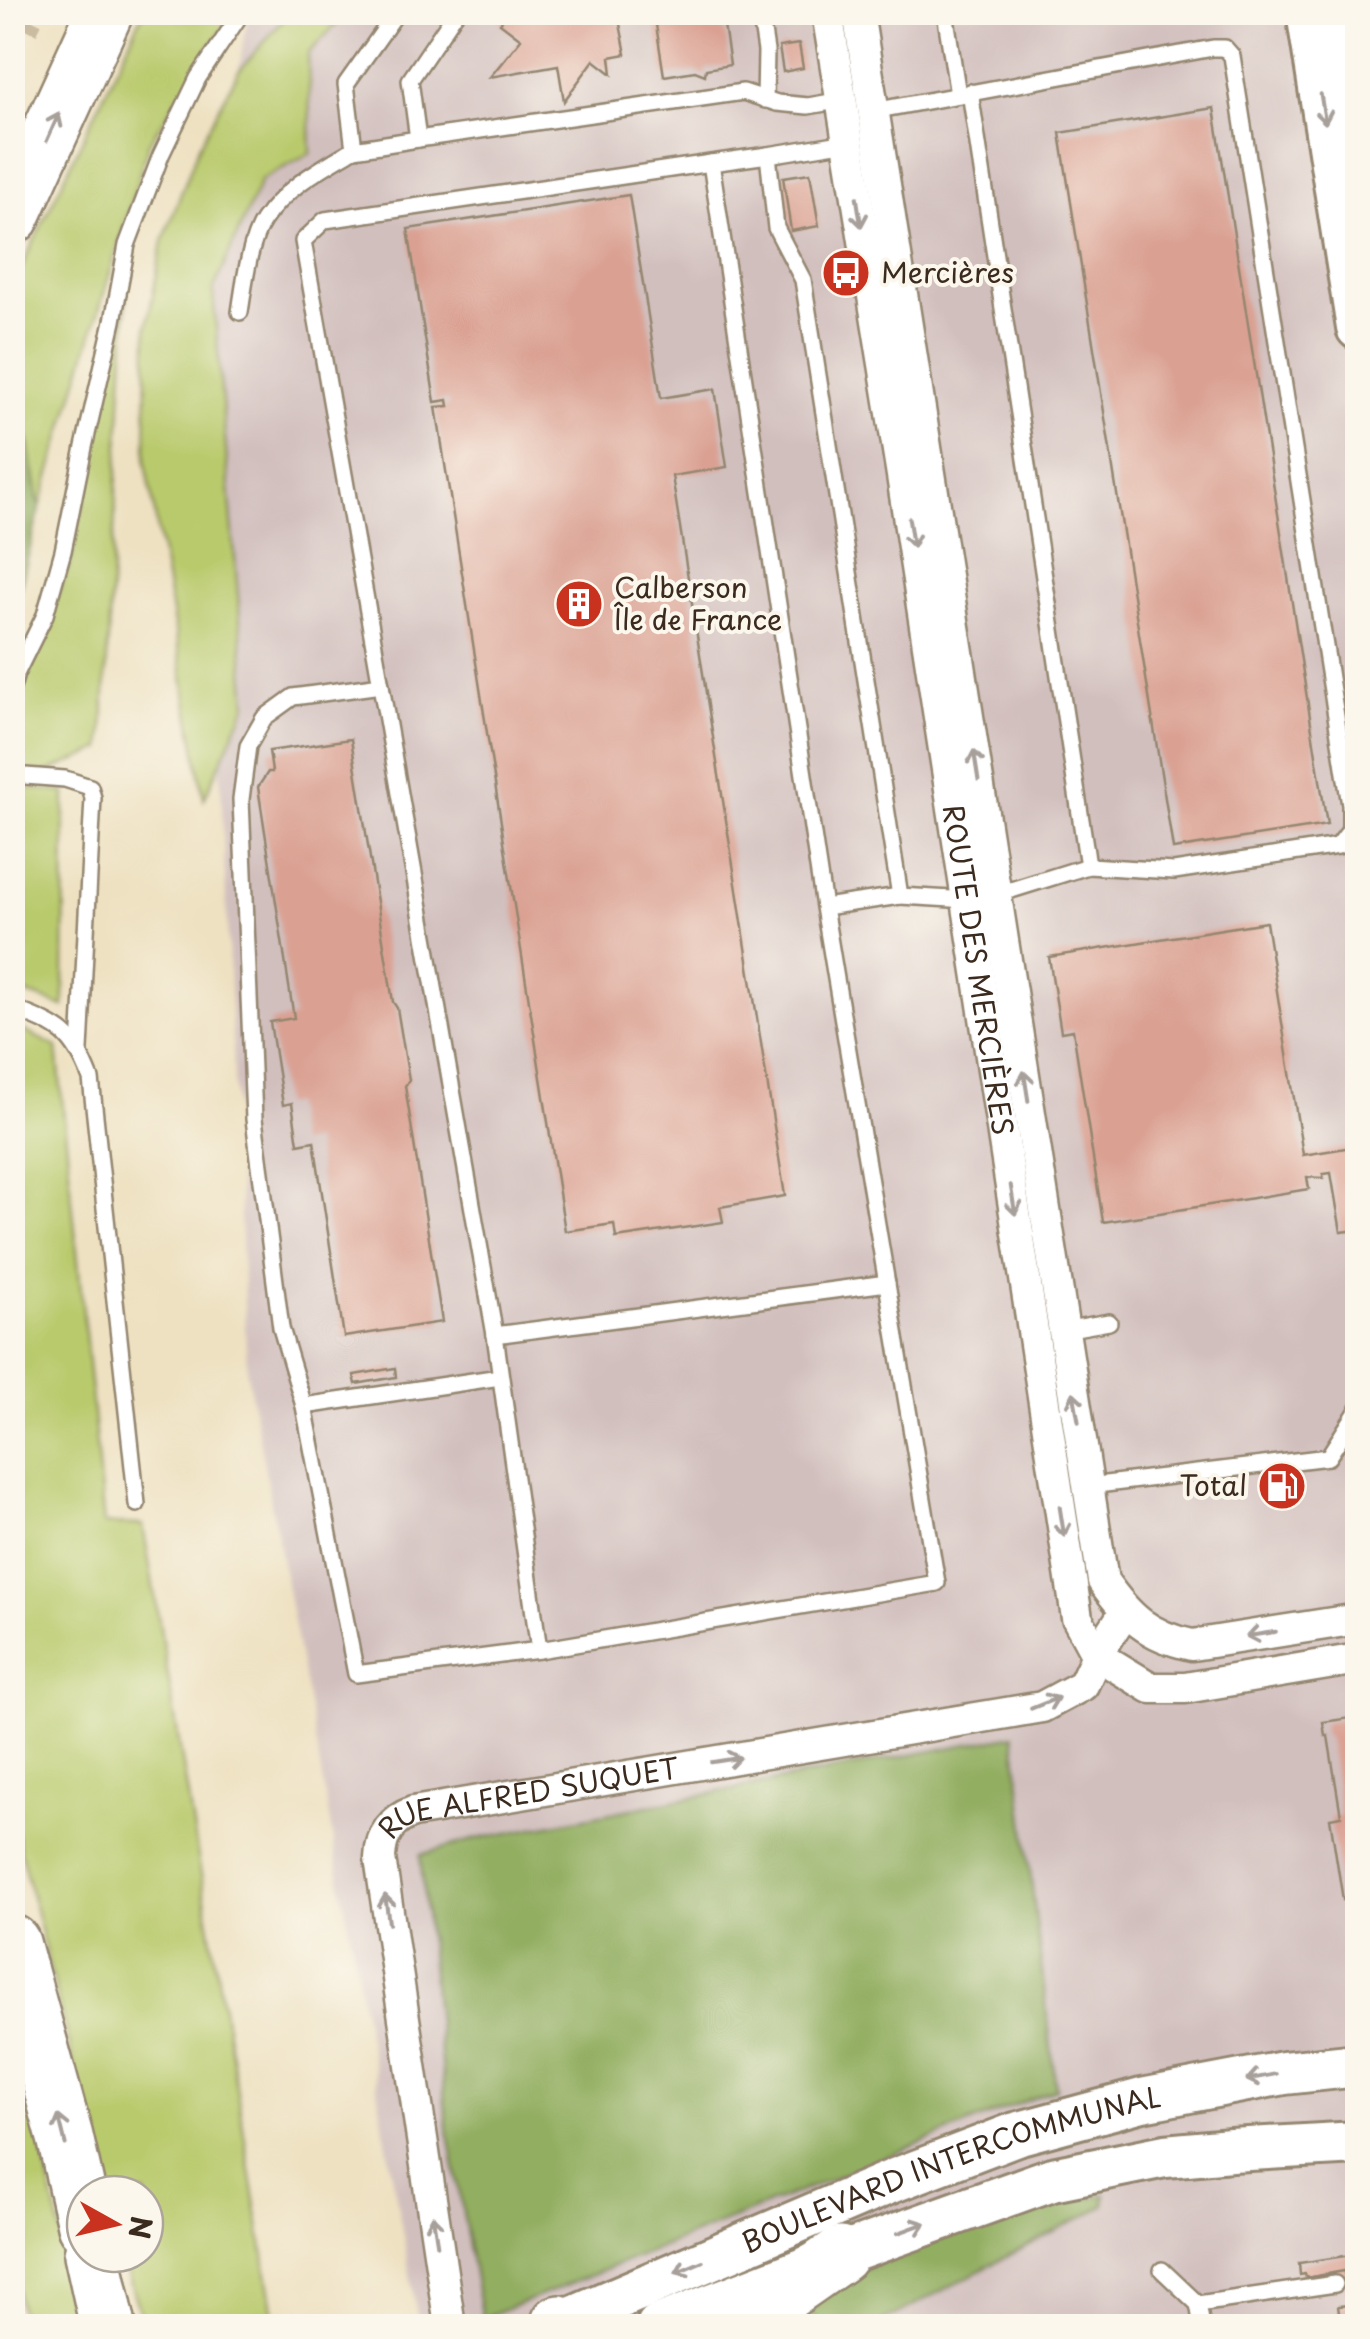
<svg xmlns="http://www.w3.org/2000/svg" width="1370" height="2339" font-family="'Playpen Sans',sans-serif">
<rect width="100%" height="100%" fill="#fbf7ec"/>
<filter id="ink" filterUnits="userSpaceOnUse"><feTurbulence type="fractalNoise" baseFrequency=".01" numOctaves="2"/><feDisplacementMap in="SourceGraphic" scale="20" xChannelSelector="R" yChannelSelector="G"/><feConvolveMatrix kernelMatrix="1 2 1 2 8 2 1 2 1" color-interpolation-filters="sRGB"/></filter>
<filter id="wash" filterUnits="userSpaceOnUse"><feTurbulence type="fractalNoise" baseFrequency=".0048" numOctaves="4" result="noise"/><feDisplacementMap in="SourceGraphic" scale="40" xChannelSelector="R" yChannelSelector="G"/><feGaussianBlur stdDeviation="2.25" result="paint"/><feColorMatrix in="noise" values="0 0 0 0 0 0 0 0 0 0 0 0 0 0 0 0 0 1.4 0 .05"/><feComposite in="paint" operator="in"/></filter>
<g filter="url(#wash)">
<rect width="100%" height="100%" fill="#eee1c1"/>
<path fill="#d1bfbe" d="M 248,13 L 1357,13 L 1357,2326 L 419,2326 L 323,1784 L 247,1373 L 200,309 Z"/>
<g fill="#b9ca6d" stroke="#7a7a46" stroke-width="2.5">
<path d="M 143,13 L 233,13 L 149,143 L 40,508 L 23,414 L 13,422 L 12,287 Z"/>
<path d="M 289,13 L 347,13 L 308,54 L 311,153 L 261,180 L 213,291 L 247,704 L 204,799 L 146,463 L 147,326 L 163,241 L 199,146 L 238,72 Z"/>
<path d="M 127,298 L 102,749 L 49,772 L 17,772 L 13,764 L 13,730 L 25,677 L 71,560 Z"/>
<path d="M 13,786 L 65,792 L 64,1007 L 13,989 Z"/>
<path d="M 12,1025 L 57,1047 L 104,1524 L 143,1525 L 276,2326 L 144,2326 L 121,2254 L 145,2254 L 145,2194 L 106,2194 L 13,1822 Z"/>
<path d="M 12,2021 L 83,2326 L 23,2326 L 12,2260 Z"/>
</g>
<g fill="#92ae60" stroke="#666c3f" stroke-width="2.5">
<path d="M 23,413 L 40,508 L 13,615 L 13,422 Z"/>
<path d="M 1014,1735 L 1056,2089 L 482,2319 L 447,2123 L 420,1855 L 476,1839 Z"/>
<path d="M 1106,2194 L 1104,2206 L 874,2326 L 825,2326 L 791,2296 L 999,2216 Z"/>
</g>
<g id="blocks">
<g fill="#daa193">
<path d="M 508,12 L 629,12 L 620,24 L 626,54 L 610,57 L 612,74 L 594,60 L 564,101 L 558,65 L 490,77 L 521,39 L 500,23 Z"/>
<path d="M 654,12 L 722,12 L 730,65 L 706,69 L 705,75 L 695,71 L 664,76 Z"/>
<path d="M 799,44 L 803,68 L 783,72 L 779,47 Z"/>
<path d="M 1214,108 L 1327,825 L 1173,849 L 1060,133 Z"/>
<path d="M 810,173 L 819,226 L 791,231 L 783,177 Z"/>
<path d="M 629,195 L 661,398 L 715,389 L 727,467 L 672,476 L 785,1196 L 720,1207 L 723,1222 L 616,1238 L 614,1224 L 565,1231 L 436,407 L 449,406 L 448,400 L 435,402 L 408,229 Z"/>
<path d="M 351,739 L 393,1002 L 397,1008 L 409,1080 L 405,1086 L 442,1322 L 344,1337 L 314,1141 L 298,1144 L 292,1103 L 283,1105 L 270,1022 L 294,1018 L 258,787 L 268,772 L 272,772 L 269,751 Z"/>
<path d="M 1266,922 L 1303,1155 L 1358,1146 L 1358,1230 L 1341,1232 L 1331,1173 L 1323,1174 L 1323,1178 L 1307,1177 L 1309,1189 L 1103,1222 L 1073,1030 L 1061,1032 L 1049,957 Z"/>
<path d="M 395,1368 L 396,1377 L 356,1384 L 354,1375 Z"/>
<path d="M 1358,1717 L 1358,1898 L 1343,1900 L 1330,1818 L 1341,1816 L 1328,1736 L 1325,1736 L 1323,1722 Z"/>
<path d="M 1358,2254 L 1358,2326 L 1341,2326 L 1338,2306 L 1349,2305 L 1344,2271 L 1306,2278 L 1305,2274 L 1300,2275 L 1299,2263 Z"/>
</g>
</g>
</g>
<g filter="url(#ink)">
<use href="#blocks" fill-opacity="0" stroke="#948670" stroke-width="2.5"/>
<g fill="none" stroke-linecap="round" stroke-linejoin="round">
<path stroke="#cabca0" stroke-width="55" stroke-dasharray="55 28" stroke-linecap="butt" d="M 12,22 L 17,12"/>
<g stroke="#948670" stroke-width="20">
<g id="lane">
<path d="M 397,12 L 346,84 L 354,149 L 418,139 L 410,80 L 456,12"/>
<path d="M 760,12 L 766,51 L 765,100"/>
<path d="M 945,12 L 958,95"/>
<path d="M 869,109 L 873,111 L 1213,48 L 1225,48 L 1232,56 L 1350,805 L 1350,830 L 1338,846 L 1174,871 L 1088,866 L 970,92"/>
<path d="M 418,139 L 743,92 L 777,103 L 808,106 L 843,100"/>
<path d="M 854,141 L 768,155 L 776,228 L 803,280 L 900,896 L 969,900"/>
<path d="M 711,163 L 768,155"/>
<path d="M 240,312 C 244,287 249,242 263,221 C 284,188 322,168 354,149"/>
<path d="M 381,685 L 293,697 L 264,718 L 248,746 L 241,799 L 254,1119 L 281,1328 L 304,1406 L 356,1674 L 539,1650"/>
<path d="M 12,688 L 16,674 L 45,615 L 63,551 L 84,447 L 113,321 L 127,245 L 161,155 L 198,78 L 242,12"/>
<path d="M 12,775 L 65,779 L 90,787 L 93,798 L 80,1050"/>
<path d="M 992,896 L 1088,866"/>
<path d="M 824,907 L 937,1583 L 539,1650 L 495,1335 L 303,241 L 325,220 L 711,163 L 824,907 L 900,896"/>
<path d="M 12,1008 C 59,1027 72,1030 91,1079 L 137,1504"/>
<path d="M 1058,1331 L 1109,1322"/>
<path d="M 495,1335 L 887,1283"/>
<path d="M 304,1406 L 500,1377"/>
<path d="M 1089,1486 L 1328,1457 L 1358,1410"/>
<path d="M 1162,2270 L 1198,2304 L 1202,2326"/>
<path d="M 1198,2304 L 1335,2284"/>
</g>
</g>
<g stroke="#948670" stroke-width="35">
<g id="street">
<path id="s1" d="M 827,12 L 901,469 L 1077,1618 L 1097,1655 L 1151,1688 L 1185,1688 L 1358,1659"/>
<path d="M 858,12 L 1103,1581 C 1128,1617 1148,1636 1192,1645 L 1358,1619"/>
<path id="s2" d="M 450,2326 L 380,1858 C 381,1834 391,1820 413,1812 L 1042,1707 L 1083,1685 L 1097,1655 L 1125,1612"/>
</g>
</g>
<g stroke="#948670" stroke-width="48">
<g id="secondary">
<path d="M 1308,12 L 1358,328"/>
<path d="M 1339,12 L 1358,130"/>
<path id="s3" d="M 559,2323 L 895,2180 L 1016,2134 L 1142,2100 L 1284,2073 L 1358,2065"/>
<path d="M 658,2326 L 840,2255 L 1052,2179 L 1165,2156 L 1231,2150 L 1358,2143"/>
</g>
</g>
<g stroke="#948670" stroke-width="60">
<g id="highway">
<path d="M 12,216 L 105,12"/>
<path d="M 12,1943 L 65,2137 L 85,2225"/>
<path d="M 92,2254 L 108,2326"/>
<path d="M 559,2323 L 569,2326"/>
<path d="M 744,2326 L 761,2310 L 840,2255"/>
</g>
</g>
<use href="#lane" stroke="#fff" stroke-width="15"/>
<use href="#street" stroke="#fff" stroke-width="30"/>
<use href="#secondary" stroke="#fff" stroke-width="42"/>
<use href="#highway" stroke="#fff" stroke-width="55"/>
</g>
<defs><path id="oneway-shaft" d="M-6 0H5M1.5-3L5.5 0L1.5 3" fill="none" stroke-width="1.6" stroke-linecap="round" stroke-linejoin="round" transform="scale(2.5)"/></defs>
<g stroke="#a79f9a">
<use href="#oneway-shaft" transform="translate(1323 109) rotate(81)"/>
<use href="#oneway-shaft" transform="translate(53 127) rotate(-66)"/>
<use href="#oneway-shaft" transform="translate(859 212) rotate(81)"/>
<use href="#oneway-shaft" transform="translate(911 533) rotate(81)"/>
<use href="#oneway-shaft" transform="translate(976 765) rotate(-99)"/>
<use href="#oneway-shaft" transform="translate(1026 1086) rotate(-99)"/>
<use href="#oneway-shaft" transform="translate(1013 1200) rotate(81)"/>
<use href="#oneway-shaft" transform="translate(1076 1407) rotate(-100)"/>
<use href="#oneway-shaft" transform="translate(1062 1522) rotate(81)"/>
<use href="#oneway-shaft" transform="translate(1261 1634) rotate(171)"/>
<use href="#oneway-shaft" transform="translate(1045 1703) rotate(-22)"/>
<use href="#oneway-shaft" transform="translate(726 1760) rotate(-9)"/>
<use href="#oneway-shaft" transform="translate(387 1909) rotate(-98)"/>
<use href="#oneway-shaft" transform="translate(1261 2077) rotate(169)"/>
<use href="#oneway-shaft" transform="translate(62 2130) rotate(-104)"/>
<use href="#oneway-shaft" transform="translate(912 2228) rotate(-20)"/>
<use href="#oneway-shaft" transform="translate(435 2230) rotate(-99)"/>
<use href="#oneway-shaft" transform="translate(689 2267) rotate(157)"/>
</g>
</g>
<defs>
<g id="bus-disc" transform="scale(2.5)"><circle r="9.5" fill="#c8321e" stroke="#fbf7ec"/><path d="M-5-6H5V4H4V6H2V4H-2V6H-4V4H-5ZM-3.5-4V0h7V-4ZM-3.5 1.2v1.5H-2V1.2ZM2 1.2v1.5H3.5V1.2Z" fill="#fff"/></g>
<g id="building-disc" transform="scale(2.5)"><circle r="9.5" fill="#c8321e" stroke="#fbf7ec"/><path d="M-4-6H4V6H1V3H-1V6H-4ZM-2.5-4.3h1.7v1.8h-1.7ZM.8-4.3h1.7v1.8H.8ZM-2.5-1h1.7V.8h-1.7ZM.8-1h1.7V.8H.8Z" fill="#fff"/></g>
<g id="fuel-disc" transform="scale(2.5)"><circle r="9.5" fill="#c8321e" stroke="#fbf7ec"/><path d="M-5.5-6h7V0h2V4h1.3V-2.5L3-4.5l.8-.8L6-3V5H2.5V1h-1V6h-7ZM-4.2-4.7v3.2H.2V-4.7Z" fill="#fff"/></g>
</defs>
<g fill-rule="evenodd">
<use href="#bus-disc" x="846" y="273"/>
<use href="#building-disc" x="579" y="604"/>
<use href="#fuel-disc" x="1282" y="1486"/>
</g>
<g text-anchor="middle" stroke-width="8" stroke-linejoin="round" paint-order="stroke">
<g font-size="28" fill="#3b2a1e" stroke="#fbf7ec" text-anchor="start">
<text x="881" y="283">Mercières</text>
<text x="614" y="598">Calberson<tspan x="614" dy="32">Île de France</tspan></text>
<text x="1247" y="1496" text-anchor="end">Total</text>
</g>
<g font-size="28" fill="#3b2a1e" stroke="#fbf7ec">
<text dy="10" stroke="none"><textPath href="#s1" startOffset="970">ROUTE DES MERCIÈRES</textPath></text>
<text dy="10" stroke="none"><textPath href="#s2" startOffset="650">RUE ALFRED SUQUET</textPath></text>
<text dy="10" stroke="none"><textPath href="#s3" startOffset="422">BOULEVARD INTERCOMMUNAL</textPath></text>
</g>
</g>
<rect width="1370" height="2339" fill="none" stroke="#fbf7ec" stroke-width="50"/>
<g transform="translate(115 2224) rotate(98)"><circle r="48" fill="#fbf7ec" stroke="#aea59a" stroke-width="2.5"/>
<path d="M0-8L18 38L0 25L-18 38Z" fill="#c8321e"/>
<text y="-15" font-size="28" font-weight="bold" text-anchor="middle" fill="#3b2a1e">N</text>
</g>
</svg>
